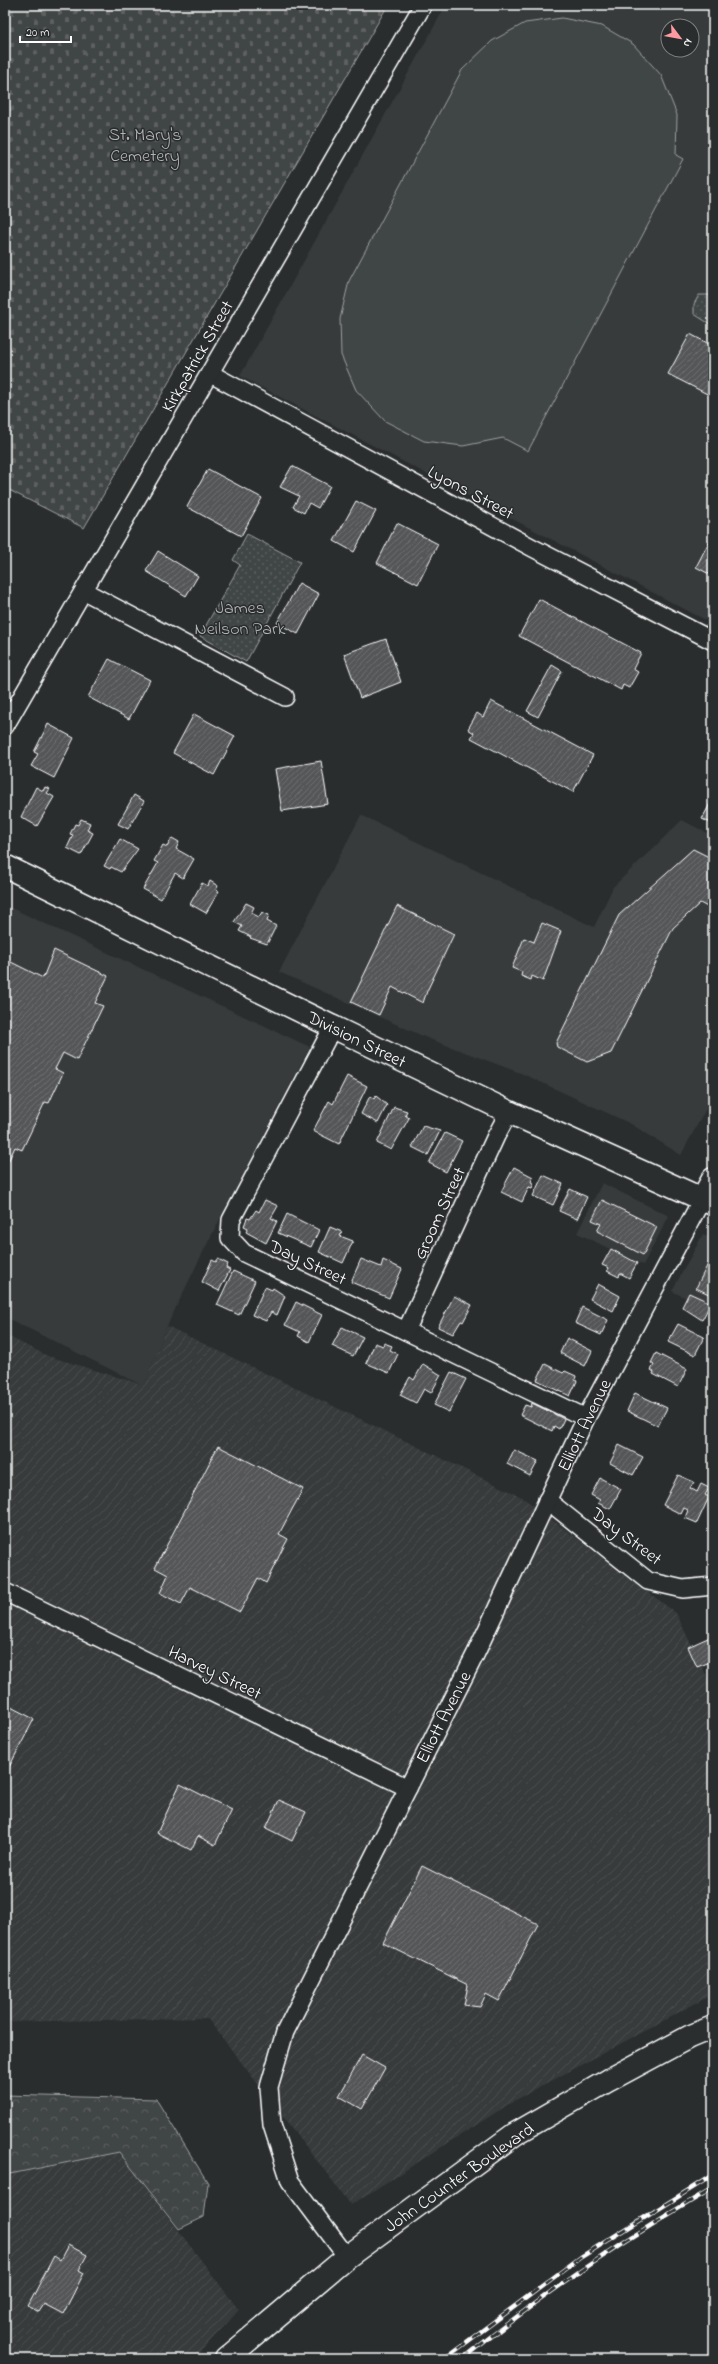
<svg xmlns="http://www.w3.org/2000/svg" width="718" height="2364" font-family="'Indie Flower',sans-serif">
<defs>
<pattern id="industrial-furrows" width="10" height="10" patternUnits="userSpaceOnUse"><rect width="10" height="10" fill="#373a3b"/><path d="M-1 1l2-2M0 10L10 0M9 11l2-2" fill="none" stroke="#4b4e4f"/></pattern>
<pattern id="forest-crowns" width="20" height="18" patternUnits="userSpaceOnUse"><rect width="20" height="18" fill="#414445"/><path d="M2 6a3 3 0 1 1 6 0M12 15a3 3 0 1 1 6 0" fill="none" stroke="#5e6061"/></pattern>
<pattern id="cemetery-stones" width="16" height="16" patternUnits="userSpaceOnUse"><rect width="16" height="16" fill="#414445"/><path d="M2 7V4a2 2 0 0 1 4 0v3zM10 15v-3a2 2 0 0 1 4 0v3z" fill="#5e6061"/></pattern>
<pattern id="park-dots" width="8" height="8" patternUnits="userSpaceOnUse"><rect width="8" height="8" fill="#414445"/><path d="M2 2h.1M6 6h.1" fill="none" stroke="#5e6061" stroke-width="1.8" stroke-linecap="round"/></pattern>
<pattern id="building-hatch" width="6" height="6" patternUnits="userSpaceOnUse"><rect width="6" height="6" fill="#555758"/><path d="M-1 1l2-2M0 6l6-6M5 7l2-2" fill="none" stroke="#6e7071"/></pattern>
</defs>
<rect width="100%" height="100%" fill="#2a2d2e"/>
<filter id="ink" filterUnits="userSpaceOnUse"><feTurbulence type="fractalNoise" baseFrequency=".025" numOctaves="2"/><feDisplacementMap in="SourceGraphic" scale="8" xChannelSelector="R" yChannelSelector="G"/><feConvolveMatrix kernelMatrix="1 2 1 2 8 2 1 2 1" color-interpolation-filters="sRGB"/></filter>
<g filter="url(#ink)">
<g fill="#373a3b" fill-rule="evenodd">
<path d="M 446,5 L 713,5 L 713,624 L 240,376 ZM 668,26 L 692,26 L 692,50 L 668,50 Z"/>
<path d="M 361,815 L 594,927 L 613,887 L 682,820 L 713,836 L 713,1096 L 681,1155 L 631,1124 L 523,1074 L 427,1038 L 279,972 Z"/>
<path d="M 5,905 L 310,1047 L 206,1246 L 167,1326 L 144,1386 L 5,1317 Z"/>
<path d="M 602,1183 L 669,1216 L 643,1265 L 577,1233 Z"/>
<path d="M 703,1234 L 713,1240 L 713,1312 L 672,1291 Z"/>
</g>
<g fill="url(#industrial-furrows)">
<path d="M 167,1326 L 522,1497 L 676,1613 L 713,1689 L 713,1994 L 514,2101 L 351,2205 L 207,2018 L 5,2022 L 5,1335 L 48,1356 L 144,1385 Z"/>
<path d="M 119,2152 L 239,2310 L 194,2359 L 5,2359 L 5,2175 Z"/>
</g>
<path fill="#414445" stroke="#a0a2a2" d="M 562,18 L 602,26 L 633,44 L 661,75 L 677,115 L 676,155 L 683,159 L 528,451 L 503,438 L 463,446 L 424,441 L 385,421 L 356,390 L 341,355 L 340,319 L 349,281 L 462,70 L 492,41 L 525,23 Z"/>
<path fill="url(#forest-crowns)" stroke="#a0a2a2" d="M 5,2095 L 156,2099 L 208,2183 L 204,2217 L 179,2229 L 119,2152 L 5,2175 Z"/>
<path fill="url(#cemetery-stones)" stroke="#a0a2a2" d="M 5,5 L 388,5 L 84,528 L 5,488 Z"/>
<g fill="url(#park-dots)" stroke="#a0a2a2">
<path d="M 699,295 L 713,295 L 713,326 L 694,314 L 694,304 Z"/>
<path d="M 247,534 L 300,562 L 246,662 L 200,636 L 240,565 L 233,560 Z"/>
</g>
<g fill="url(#building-hatch)" stroke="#fff">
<path d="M 690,334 L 713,346 L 713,397 L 668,374 Z"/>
<path d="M 292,466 L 330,486 L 318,508 L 309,503 L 304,513 L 293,507 L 299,496 L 280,487 Z"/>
<path d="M 208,469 L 262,498 L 241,536 L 187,507 Z"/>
<path d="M 356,501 L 376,511 L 354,552 L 334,541 Z"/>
<path d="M 397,523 L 438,544 L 418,584 L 377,563 Z"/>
<path d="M 713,534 L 713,576 L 696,567 Z"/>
<path d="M 158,551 L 198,576 L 186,596 L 146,571 Z"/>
<path d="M 299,583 L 319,594 L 298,634 L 277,623 Z"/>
<path d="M 539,599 L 641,653 L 633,669 L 638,672 L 629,688 L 623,685 L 621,690 L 519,636 Z"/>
<path d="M 386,639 L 401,682 L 360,698 L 344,654 Z"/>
<path d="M 109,659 L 150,680 L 129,719 L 88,697 Z"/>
<path d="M 552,665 L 562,671 L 538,717 L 527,711 Z"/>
<path d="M 491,701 L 593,755 L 573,792 L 471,738 L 474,733 L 468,729 L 477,713 L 483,717 Z"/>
<path d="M 194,714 L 235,736 L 214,775 L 173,753 Z"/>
<path d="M 48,724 L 74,738 L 54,778 L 31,766 L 38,754 L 34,752 Z"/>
<path d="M 321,761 L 328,804 L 282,811 L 275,769 Z"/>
<path d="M 36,787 L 43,791 L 45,787 L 50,789 L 47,793 L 54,797 L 37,826 L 21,817 Z"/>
<path d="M 134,795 L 144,801 L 128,829 L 118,824 Z"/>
<path d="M 713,798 L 713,824 L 702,819 Z"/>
<path d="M 81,819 L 90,823 L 87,830 L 93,833 L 81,855 L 67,848 L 73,835 L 70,834 L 75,824 L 78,825 Z"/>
<path d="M 172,838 L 179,842 L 176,849 L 194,859 L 183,878 L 175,873 L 161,899 L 143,889 L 158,863 L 154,861 L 163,845 L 167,847 Z"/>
<path d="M 120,839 L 138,849 L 121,872 L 111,867 L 110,869 L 104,866 Z"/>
<path d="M 693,849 L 713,859 L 713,910 L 700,903 L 673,928 L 611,1053 L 587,1062 L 557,1047 L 556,1043 L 619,915 Z"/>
<path d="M 210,881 L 218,886 L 216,890 L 219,891 L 206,913 L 190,904 L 202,883 L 208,886 Z"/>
<path d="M 246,903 L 254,907 L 251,913 L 259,917 L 262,912 L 269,915 L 267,921 L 276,926 L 267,944 L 250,938 L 251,937 L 239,931 L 242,926 L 234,922 Z"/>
<path d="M 397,906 L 454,934 L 427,991 L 423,1003 L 392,987 L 379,1015 L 351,1002 Z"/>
<path d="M 542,923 L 561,931 L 543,981 L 532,976 L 531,980 L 521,976 L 522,972 L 512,968 L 524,938 L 534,942 Z"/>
<path d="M 54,950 L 108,976 L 95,1003 L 103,1006 L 77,1060 L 63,1053 L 55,1069 L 63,1073 L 49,1103 L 45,1102 L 22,1150 L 15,1147 L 5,1168 L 5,1032 L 8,1026 L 5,1025 L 5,959 L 43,978 Z"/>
<path d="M 347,1076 L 367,1086 L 339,1144 L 313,1131 L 329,1101 L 333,1104 Z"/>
<path d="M 370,1096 L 374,1099 L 376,1096 L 387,1105 L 378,1123 L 361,1114 Z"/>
<path d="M 394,1107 L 407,1111 L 405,1115 L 409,1118 L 391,1150 L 377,1143 Z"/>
<path d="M 423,1126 L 440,1131 L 428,1155 L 412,1147 Z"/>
<path d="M 445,1133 L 462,1141 L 446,1172 L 429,1163 Z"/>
<path d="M 514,1167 L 533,1177 L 531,1182 L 534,1183 L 532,1188 L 529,1187 L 522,1202 L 501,1192 Z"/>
<path d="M 543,1175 L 563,1184 L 553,1205 L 533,1196 Z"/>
<path d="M 570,1189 L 587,1197 L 577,1219 L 559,1211 Z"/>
<path d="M 265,1200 L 278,1206 L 271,1218 L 277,1221 L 266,1243 L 246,1232 L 248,1228 L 244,1226 L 247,1218 L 250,1219 L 256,1210 L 259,1212 Z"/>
<path d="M 602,1200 L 657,1227 L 643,1255 L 597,1231 L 601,1224 L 592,1220 Z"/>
<path d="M 287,1214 L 319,1230 L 311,1247 L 278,1233 Z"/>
<path d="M 330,1227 L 342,1232 L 340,1236 L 353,1241 L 343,1263 L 319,1252 Z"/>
<path d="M 611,1249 L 637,1263 L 629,1278 L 620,1273 L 619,1277 L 607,1271 L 609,1268 L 602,1265 Z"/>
<path d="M 218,1259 L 228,1264 L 226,1268 L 230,1270 L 219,1291 L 202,1282 L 212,1260 L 216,1262 Z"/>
<path d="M 361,1259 L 381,1267 L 383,1260 L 402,1269 L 389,1298 L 351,1282 Z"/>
<path d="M 709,1262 L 713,1265 L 713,1296 L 696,1288 Z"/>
<path d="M 233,1271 L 255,1281 L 239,1315 L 217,1305 Z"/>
<path d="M 598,1284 L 620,1296 L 613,1311 L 590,1299 Z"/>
<path d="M 265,1287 L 272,1290 L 273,1288 L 285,1296 L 277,1315 L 271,1312 L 266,1321 L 252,1315 Z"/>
<path d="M 689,1293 L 711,1303 L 702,1320 L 682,1307 Z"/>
<path d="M 454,1296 L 472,1305 L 463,1322 L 461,1321 L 453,1334 L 438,1327 Z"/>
<path d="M 296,1302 L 322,1315 L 309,1342 L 298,1336 L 300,1332 L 285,1325 Z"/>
<path d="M 582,1307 L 608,1320 L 601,1335 L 575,1323 Z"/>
<path d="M 678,1324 L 704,1337 L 695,1355 L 668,1342 Z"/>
<path d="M 342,1327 L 363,1337 L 353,1356 L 332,1346 Z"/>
<path d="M 567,1338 L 592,1351 L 585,1366 L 560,1353 Z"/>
<path d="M 375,1343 L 383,1346 L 384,1343 L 392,1346 L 390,1350 L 398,1354 L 389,1373 L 366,1363 Z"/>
<path d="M 656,1353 L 687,1369 L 678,1387 L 653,1374 L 654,1372 L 651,1370 L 654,1365 L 651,1363 Z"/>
<path d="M 423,1364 L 441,1375 L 431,1393 L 424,1389 L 416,1403 L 400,1395 L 410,1377 L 414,1380 Z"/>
<path d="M 545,1364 L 563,1373 L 565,1371 L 576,1376 L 575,1380 L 577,1381 L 570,1396 L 537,1380 Z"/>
<path d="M 451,1372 L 466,1379 L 449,1412 L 434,1405 Z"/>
<path d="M 635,1393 L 667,1408 L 658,1426 L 627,1411 Z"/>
<path d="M 532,1403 L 564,1419 L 559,1429 L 554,1426 L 552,1431 L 520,1415 L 525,1405 L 531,1407 Z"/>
<path d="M 619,1445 L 643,1457 L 633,1475 L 610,1463 Z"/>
<path d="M 218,1446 L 303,1489 L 279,1534 L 288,1539 L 282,1550 L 266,1583 L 258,1578 L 240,1612 L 190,1587 L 181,1604 L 160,1593 L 168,1575 L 155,1568 Z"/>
<path d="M 514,1450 L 538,1461 L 530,1476 L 507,1464 Z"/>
<path d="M 678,1475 L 694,1482 L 690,1488 L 697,1492 L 701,1484 L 709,1488 L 705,1495 L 709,1497 L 697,1523 L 685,1518 L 688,1510 L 684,1508 L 681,1514 L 663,1505 Z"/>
<path d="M 600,1478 L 621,1489 L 610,1509 L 598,1503 L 600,1500 L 591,1495 Z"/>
<path d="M 713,1633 L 713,1661 L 697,1667 L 688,1647 L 710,1637 L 709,1635 Z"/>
<path d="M 5,1704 L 34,1719 L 5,1775 Z"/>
<path d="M 180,1784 L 232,1810 L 215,1845 L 198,1836 L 191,1850 L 157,1833 Z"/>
<path d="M 279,1800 L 306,1812 L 292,1841 L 266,1828 Z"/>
<path d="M 422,1866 L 538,1924 L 499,2001 L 486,1994 L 480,2007 L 464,2005 L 468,1985 L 383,1943 Z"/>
<path d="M 362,2055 L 385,2068 L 362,2109 L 339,2096 Z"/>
<path d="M 68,2245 L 87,2255 L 79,2270 L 84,2273 L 63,2314 L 44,2304 L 39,2312 L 28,2306 L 54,2256 L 60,2260 Z"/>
<path d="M 5,2352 L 19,2359 L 5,2359 Z"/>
</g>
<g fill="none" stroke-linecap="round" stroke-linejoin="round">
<g stroke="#fff" stroke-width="20">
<g id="street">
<path d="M 211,374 L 533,548 L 713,641"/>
<path d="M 84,591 L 285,697"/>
<path d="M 5,726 L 423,5"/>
<path d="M 333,1027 L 231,1220 L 230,1238 L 244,1253 L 586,1418"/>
<path d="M 406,1331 L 496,1136 L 509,1112"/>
<path d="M 547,1500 L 648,1581 L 683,1589 L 713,1586"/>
<path d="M 5,1592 L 408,1788"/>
<path d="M 347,2257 L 290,2181 L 272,2125 L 269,2087 L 285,2032 L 476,1653 L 586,1418 L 702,1199"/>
</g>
</g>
<g stroke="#fff" stroke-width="25">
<g id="secondary">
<path d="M 5,866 L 333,1027"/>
<path d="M 702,1199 L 713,1179"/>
<path d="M 226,2359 L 347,2257 L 515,2134 L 609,2080 L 689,2037 L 713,2027"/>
</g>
</g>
<g stroke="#fff" stroke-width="25">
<path id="primary" d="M 333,1027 L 509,1112 L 713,1204"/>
</g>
<use href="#street" stroke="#2a2d2e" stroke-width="17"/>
<use href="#secondary" stroke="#2a2d2e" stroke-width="22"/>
<use href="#primary" stroke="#2a2d2e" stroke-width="22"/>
<g stroke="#fff" stroke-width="4.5">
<g id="rail">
<path d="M 444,2359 L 581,2257 L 713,2175"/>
<path d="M 463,2359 C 541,2295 626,2238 713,2188"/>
</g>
</g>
<use href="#rail" stroke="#2a2d2e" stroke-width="3" stroke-dasharray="9" stroke-linecap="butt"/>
</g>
</g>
<g text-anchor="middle" stroke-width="3" stroke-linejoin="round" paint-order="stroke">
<g font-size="18" fill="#b3b4b5" stroke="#2a2d2e">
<text x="145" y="140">St. Mary's<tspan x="145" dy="21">Cemetery</tspan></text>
<text x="240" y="613">James<tspan x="240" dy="21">Neilson Park</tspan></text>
</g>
<g font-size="18" fill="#fff" stroke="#2a2d2e">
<text transform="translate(197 356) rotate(-60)" y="6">Kirkpatrick Street</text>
<text transform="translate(471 492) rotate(28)" y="6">Lyons Street</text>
<text transform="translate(357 1039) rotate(26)" y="6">Division Street</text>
<text transform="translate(439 1213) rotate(-65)" y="6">Groom Street</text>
<text transform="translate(308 1262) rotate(25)" y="6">Day Street</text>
<text transform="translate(584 1425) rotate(-64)" y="6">Elliott Avenue</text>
<text transform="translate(627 1536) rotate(37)" y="6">Day Street</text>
<text transform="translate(215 1672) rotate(26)" y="6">Harvey Street</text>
<text transform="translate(443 1717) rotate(-63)" y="6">Elliott Avenue</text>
<text transform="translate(459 2177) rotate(-35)" y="6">John Counter Boulevard</text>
</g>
</g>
<rect width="718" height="2364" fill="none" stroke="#2a2d2e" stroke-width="20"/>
<rect x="10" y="10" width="698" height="2344" fill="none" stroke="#fff" stroke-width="1.5" filter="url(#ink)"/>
<g transform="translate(680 38) rotate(122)"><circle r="19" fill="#2a2d2e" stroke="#7f8182"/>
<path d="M0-3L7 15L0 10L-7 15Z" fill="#ff9aa2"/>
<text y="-6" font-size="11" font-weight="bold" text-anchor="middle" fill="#ffffff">N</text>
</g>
<path d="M20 36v6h51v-6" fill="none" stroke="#ffffff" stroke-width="2"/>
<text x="26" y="36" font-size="12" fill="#ffffff" stroke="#2a2d2e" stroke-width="3" paint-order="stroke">20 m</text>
</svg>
